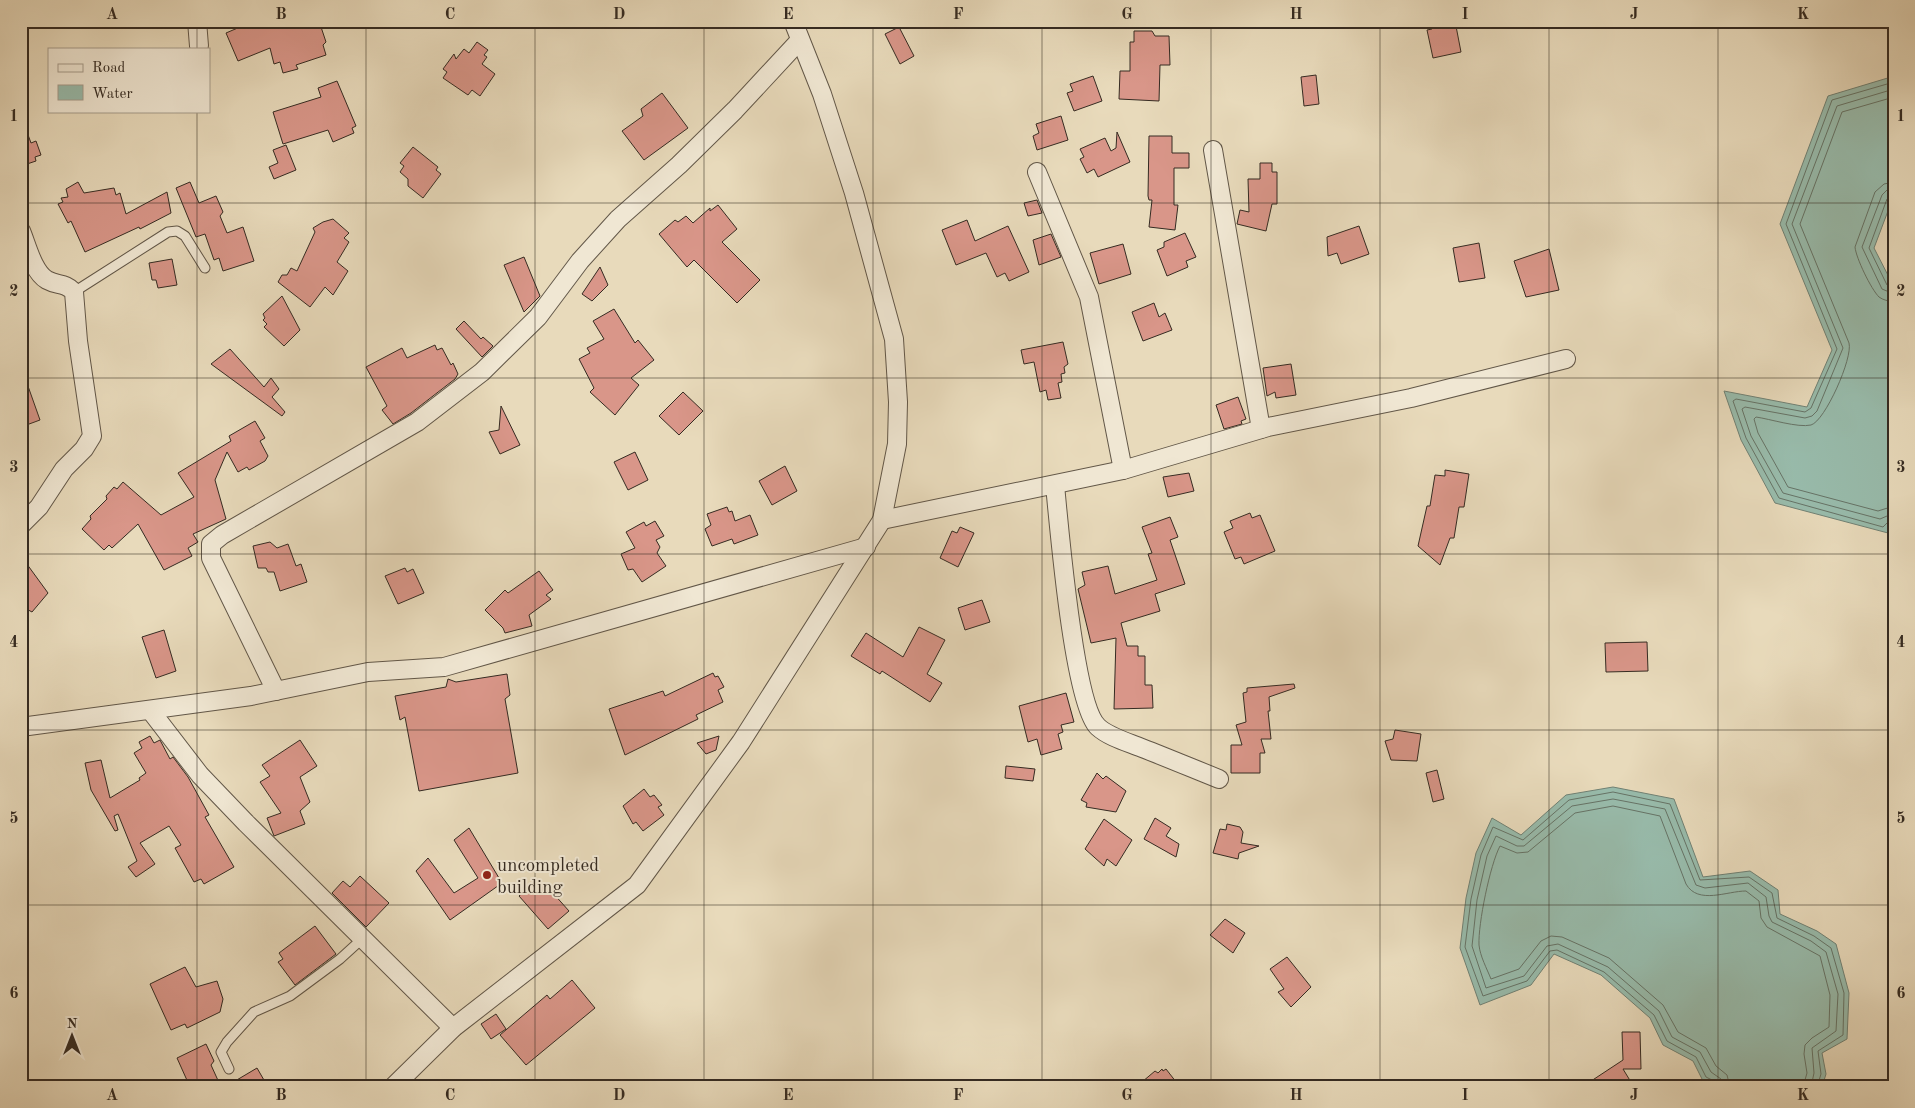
<svg xmlns="http://www.w3.org/2000/svg" width="1915" height="1108" font-family="'Old Standard TT',serif">
<rect width="100%" height="100%" fill="#e8dabb"/>
<filter id="stains"><feTurbulence type="fractalNoise" baseFrequency=".004" numOctaves="4"/><feColorMatrix values="0 0 0 0 .2 0 0 0 0 .09 0 0 0 0 .02 0 0 0 .5 -.17"/></filter>
<radialGradient id="worn" r=".72"><stop offset=".6" stop-color="#630" stop-opacity="0"/><stop offset="1" stop-color="#630" stop-opacity=".3"/></radialGradient>
<g fill="#98bbab" stroke="#708174">
<path d="M 1891,77 L 1894,80 L 1894,195 L 1874,248 L 1894,287 L 1894,519 L 1888,533 L 1775,503 L 1741,440 L 1724,391 L 1807,407 L 1832,350 L 1780,224 L 1828,96 Z"/>
<path d="M 1613,787 L 1674,799 L 1703,877 L 1750,871 L 1778,890 L 1780,914 L 1817,931 L 1836,944 L 1849,993 L 1847,1039 L 1822,1053 L 1826,1074 L 1822,1087 L 1716,1087 L 1703,1081 L 1693,1061 L 1663,1045 L 1650,1018 L 1601,975 L 1554,954 L 1531,985 L 1480,1005 L 1460,948 L 1466,898 L 1476,853 L 1492,818 L 1521,835 L 1566,795 Z"/>
</g>
<g fill="none" stroke-linecap="round" stroke-linejoin="round">
<g stroke="#667366" stroke-width="1">
<path d="M 1894,82 L 1832,100 L 1786,224 L 1837,349 L 1811,408 L 1805,412 L 1736,399 L 1733,401 L 1746,438 L 1779,498 L 1883,527 L 1889,521 L 1894,519"/>
<path d="M 1894,89 L 1837,106 L 1792,224 L 1843,348 L 1817,411 L 1812,416 L 1805,418 L 1745,407 L 1742,409 L 1751,436 L 1783,493 L 1880,519 L 1894,513"/>
<path d="M 1894,97 L 1842,112 L 1800,224 L 1849,343 C 1853,358 1825,421 1811,425 C 1798,428 1770,419 1756,417 L 1754,419 L 1758,433 L 1788,487 L 1878,511 L 1894,506"/>
<path d="M 1894,182 L 1884,184 L 1875,192 L 1855,247 C 1856,258 1871,289 1879,297 C 1883,300 1888,301 1894,302"/>
<path d="M 1894,189 L 1887,190 L 1882,195 L 1862,247 L 1882,289 L 1894,294"/>
<path d="M 1894,195 L 1887,199 L 1869,248 L 1887,285 L 1894,288"/>
<path d="M 1716,1087 L 1714,1081 L 1706,1077 L 1696,1057 L 1667,1041 L 1654,1015 L 1604,972 L 1557,950 L 1550,951 L 1527,981 L 1483,996 L 1465,947 L 1471,899 L 1481,855 L 1493,827 L 1523,840 L 1569,800 L 1613,792 L 1670,804 L 1700,880 L 1749,877 L 1772,893 L 1777,918 L 1814,936 L 1831,948 L 1844,993 L 1843,1035 L 1818,1051 L 1821,1074 L 1817,1087"/>
<path d="M 1722,1087 L 1721,1079 L 1711,1072 L 1700,1052 L 1672,1037 L 1659,1011 L 1608,967 L 1558,944 L 1547,946 L 1524,976 L 1486,988 L 1472,946 L 1477,900 L 1487,856 L 1496,836 L 1517,846 L 1524,846 L 1572,806 L 1613,799 L 1665,809 L 1696,885 L 1705,888 L 1748,883 L 1766,897 L 1769,916 L 1772,922 L 1811,941 L 1826,952 L 1838,994 L 1836,1031 L 1812,1048 L 1814,1073 L 1811,1087"/>
<path d="M 1730,1087 L 1727,1075 L 1716,1066 L 1706,1048 L 1678,1032 L 1663,1005 L 1609,958 L 1562,937 L 1551,936 L 1541,941 L 1519,969 L 1491,979 C 1487,969 1480,956 1479,945 C 1478,924 1490,865 1500,846 L 1517,853 L 1528,852 L 1575,813 L 1613,806 L 1660,816 L 1686,884 C 1698,905 1727,891 1746,891 L 1759,901 L 1761,918 L 1767,927 L 1820,956 L 1830,995 L 1829,1027 L 1812,1038 L 1805,1045 L 1804,1054 L 1807,1073 L 1803,1087"/>
</g>
</g>
<g fill="#d99689" stroke="#352b22">
<path d="M 238,21 L 319,21 L 326,42 L 323,45 L 326,55 L 296,65 L 298,69 L 283,73 L 280,62 L 274,64 L 270,48 L 238,61 L 226,33 L 240,27 Z"/>
<path d="M 1431,21 L 1455,21 L 1461,52 L 1433,58 L 1427,30 L 1432,29 Z"/>
<path d="M 899,27 L 914,56 L 900,64 L 885,34 Z"/>
<path d="M 1134,31 L 1152,31 L 1155,36 L 1169,36 L 1170,65 L 1160,65 L 1159,101 L 1119,99 L 1120,71 L 1130,71 L 1130,42 L 1134,42 Z"/>
<path d="M 477,42 L 488,50 L 484,55 L 487,57 L 482,64 L 495,74 L 480,96 L 472,90 L 468,95 L 443,78 L 447,72 L 443,69 L 454,54 L 456,59 L 464,49 L 469,53 Z"/>
<path d="M 1316,75 L 1319,104 L 1304,106 L 1301,77 Z"/>
<path d="M 1093,76 L 1102,101 L 1074,111 L 1067,93 L 1073,91 L 1070,84 Z"/>
<path d="M 337,81 L 356,126 L 352,128 L 354,133 L 333,142 L 328,130 L 283,144 L 273,112 L 321,97 L 318,88 Z"/>
<path d="M 662,93 L 688,128 L 644,160 L 622,131 L 643,116 L 641,109 Z"/>
<path d="M 1061,116 L 1068,140 L 1037,150 L 1033,136 L 1039,133 L 1036,124 Z"/>
<path d="M 23,121 L 31,143 L 36,141 L 41,155 L 35,157 L 36,161 L 21,166 Z"/>
<path d="M 1117,132 L 1130,162 L 1098,177 L 1094,169 L 1087,173 L 1080,159 L 1084,157 L 1080,149 L 1105,138 L 1111,151 L 1116,148 Z"/>
<path d="M 1149,136 L 1172,136 L 1172,153 L 1189,153 L 1189,168 L 1174,168 L 1174,205 L 1178,205 L 1175,230 L 1149,227 L 1152,200 L 1149,200 L 1148,196 Z"/>
<path d="M 286,145 L 296,170 L 274,179 L 269,167 L 278,163 L 273,150 Z"/>
<path d="M 413,147 L 438,167 L 436,170 L 441,174 L 423,198 L 408,186 L 408,179 L 400,172 L 404,166 L 400,163 Z"/>
<path d="M 1260,163 L 1272,163 L 1272,172 L 1277,172 L 1277,204 L 1272,204 L 1266,231 L 1237,224 L 1240,210 L 1249,212 L 1248,179 L 1260,179 Z"/>
<path d="M 78,182 L 84,193 L 114,188 L 116,195 L 120,193 L 126,214 L 167,192 L 171,213 L 140,229 L 139,227 L 85,252 L 71,221 L 68,223 L 58,204 L 63,202 L 61,198 L 68,197 L 66,189 Z"/>
<path d="M 190,182 L 199,203 L 216,196 L 223,212 L 220,216 L 227,233 L 243,227 L 254,261 L 223,271 L 219,258 L 214,260 L 205,234 L 196,237 L 176,188 Z"/>
<path d="M 1037,200 L 1042,213 L 1028,216 L 1024,203 Z"/>
<path d="M 718,205 L 737,229 L 722,242 L 760,280 L 737,303 L 694,260 L 687,267 L 659,234 L 675,220 L 678,222 L 686,216 L 693,223 L 710,208 L 710,211 Z"/>
<path d="M 333,219 L 349,233 L 344,238 L 349,242 L 337,262 L 348,271 L 333,295 L 325,287 L 310,307 L 278,282 L 282,275 L 287,275 L 291,268 L 297,271 L 315,232 L 313,228 L 323,222 Z"/>
<path d="M 967,220 L 975,241 L 1008,226 L 1029,272 L 1009,281 L 1005,273 L 997,277 L 986,253 L 956,265 L 942,230 Z"/>
<path d="M 1359,226 L 1369,254 L 1341,264 L 1337,253 L 1328,256 L 1327,237 Z"/>
<path d="M 1185,233 L 1196,257 L 1186,261 L 1188,267 L 1167,276 L 1157,250 L 1164,247 L 1164,242 Z"/>
<path d="M 1051,234 L 1061,257 L 1039,265 L 1033,240 Z"/>
<path d="M 1479,243 L 1485,278 L 1459,282 L 1453,248 Z"/>
<path d="M 1123,244 L 1131,274 L 1099,284 L 1090,253 Z"/>
<path d="M 1549,249 L 1559,290 L 1526,297 L 1514,261 Z"/>
<path d="M 524,257 L 540,296 L 524,312 L 504,265 Z"/>
<path d="M 172,259 L 177,285 L 158,288 L 156,280 L 152,280 L 149,263 Z"/>
<path d="M 600,267 L 608,285 L 592,301 L 582,294 Z"/>
<path d="M 282,296 L 300,330 L 284,346 L 264,327 L 267,324 L 263,320 L 265,318 L 263,314 Z"/>
<path d="M 1154,303 L 1159,317 L 1165,313 L 1172,330 L 1143,341 L 1132,312 Z"/>
<path d="M 614,309 L 635,343 L 638,340 L 654,360 L 631,378 L 639,385 L 615,415 L 590,392 L 594,388 L 579,359 L 590,353 L 587,348 L 604,339 L 593,321 Z"/>
<path d="M 464,321 L 481,339 L 483,337 L 493,346 L 482,357 L 456,329 Z"/>
<path d="M 1063,342 L 1068,364 L 1064,367 L 1065,373 L 1061,374 L 1062,382 L 1058,383 L 1061,398 L 1048,400 L 1046,390 L 1040,392 L 1034,362 L 1024,364 L 1021,350 Z"/>
<path d="M 435,345 L 437,350 L 442,348 L 451,365 L 453,363 L 458,374 L 455,379 L 411,413 L 393,424 L 382,410 L 387,406 L 366,367 L 402,348 L 407,358 Z"/>
<path d="M 230,349 L 264,387 L 271,378 L 279,389 L 272,397 L 285,412 L 282,416 L 211,364 Z"/>
<path d="M 1291,364 L 1296,395 L 1276,398 L 1275,392 L 1267,396 L 1263,368 Z"/>
<path d="M 23,372 L 40,420 L 21,427 L 21,373 Z"/>
<path d="M 683,392 L 703,411 L 679,435 L 659,416 Z"/>
<path d="M 1238,397 L 1246,419 L 1241,421 L 1242,424 L 1224,429 L 1216,405 Z"/>
<path d="M 501,406 L 520,445 L 500,454 L 489,432 L 499,430 Z"/>
<path d="M 255,421 L 265,438 L 260,441 L 268,456 L 265,461 L 249,470 L 247,467 L 238,472 L 227,452 L 215,480 L 226,519 L 193,534 L 198,542 L 188,548 L 192,556 L 164,570 L 138,524 L 112,548 L 109,545 L 104,550 L 82,529 L 91,519 L 90,516 L 107,499 L 106,496 L 114,487 L 117,489 L 123,482 L 161,515 L 194,497 L 178,473 L 231,441 L 229,436 Z"/>
<path d="M 635,452 L 648,480 L 628,490 L 614,462 Z"/>
<path d="M 785,466 L 797,491 L 772,505 L 759,481 Z"/>
<path d="M 1445,470 L 1469,474 L 1464,507 L 1459,507 L 1454,538 L 1450,538 L 1440,565 L 1418,546 L 1427,506 L 1430,506 L 1435,475 L 1445,476 Z"/>
<path d="M 1189,473 L 1194,491 L 1168,497 L 1163,477 Z"/>
<path d="M 727,507 L 729,512 L 732,511 L 735,521 L 750,515 L 758,535 L 734,544 L 732,539 L 712,546 L 705,529 L 711,525 L 707,514 Z"/>
<path d="M 1250,513 L 1252,518 L 1260,515 L 1275,551 L 1244,564 L 1241,557 L 1235,559 L 1224,532 L 1233,528 L 1230,521 Z"/>
<path d="M 1170,517 L 1178,537 L 1170,540 L 1185,584 L 1155,594 L 1160,611 L 1121,623 L 1127,646 L 1138,646 L 1138,656 L 1145,656 L 1145,685 L 1152,685 L 1153,708 L 1114,709 L 1116,638 L 1091,643 L 1078,589 L 1085,585 L 1082,572 L 1108,566 L 1115,594 L 1157,580 L 1148,554 L 1152,553 L 1142,527 Z"/>
<path d="M 655,521 L 664,536 L 656,540 L 660,547 L 657,553 L 666,566 L 642,582 L 633,569 L 628,570 L 621,554 L 635,548 L 626,532 L 644,522 L 646,526 Z"/>
<path d="M 960,527 L 974,533 L 958,567 L 940,558 L 952,531 L 957,533 Z"/>
<path d="M 270,542 L 277,548 L 288,544 L 296,566 L 301,564 L 307,582 L 280,591 L 274,572 L 268,572 L 266,568 L 258,568 L 253,546 Z"/>
<path d="M 21,556 L 48,593 L 32,612 L 21,606 Z"/>
<path d="M 405,568 L 407,572 L 413,569 L 424,593 L 398,604 L 385,576 Z"/>
<path d="M 539,571 L 553,590 L 546,595 L 551,599 L 529,615 L 532,626 L 505,633 L 503,628 L 485,610 L 505,590 L 508,593 Z"/>
<path d="M 982,600 L 990,622 L 965,630 L 958,608 Z"/>
<path d="M 919,627 L 945,640 L 927,674 L 942,683 L 930,702 L 882,671 L 880,674 L 851,656 L 866,633 L 903,657 Z"/>
<path d="M 164,630 L 176,671 L 156,678 L 142,637 Z"/>
<path d="M 1647,642 L 1648,671 L 1606,672 L 1605,643 Z"/>
<path d="M 713,673 L 715,677 L 718,676 L 724,687 L 718,690 L 723,702 L 696,715 L 698,719 L 625,755 L 609,709 L 663,691 L 665,696 Z"/>
<path d="M 507,674 L 510,695 L 505,699 L 518,773 L 419,791 L 405,717 L 400,720 L 395,696 L 446,687 L 448,679 L 456,682 Z"/>
<path d="M 1294,684 L 1295,688 L 1269,697 L 1270,711 L 1268,711 L 1271,739 L 1261,739 L 1265,753 L 1260,753 L 1260,773 L 1231,773 L 1231,745 L 1242,745 L 1236,725 L 1246,722 L 1243,693 L 1247,692 L 1247,688 Z"/>
<path d="M 1066,693 L 1074,722 L 1061,725 L 1063,732 L 1058,734 L 1062,749 L 1041,755 L 1037,739 L 1028,742 L 1019,706 Z"/>
<path d="M 1395,730 L 1421,734 L 1417,761 L 1391,760 L 1385,741 L 1393,739 Z"/>
<path d="M 150,736 L 154,743 L 160,740 L 170,759 L 173,757 L 188,777 L 209,815 L 205,817 L 234,867 L 204,884 L 201,879 L 194,882 L 175,848 L 181,845 L 169,826 L 140,843 L 155,864 L 136,877 L 128,867 L 137,861 L 118,814 L 114,816 L 118,830 L 115,831 L 91,790 L 85,763 L 101,760 L 110,798 L 140,780 L 139,778 L 146,773 L 134,753 L 142,748 L 139,742 Z"/>
<path d="M 719,736 L 716,750 L 706,754 L 697,743 Z"/>
<path d="M 300,740 L 317,766 L 300,777 L 310,802 L 300,811 L 305,824 L 274,836 L 267,818 L 281,813 L 260,782 L 270,776 L 262,765 Z"/>
<path d="M 1006,766 L 1035,769 L 1033,781 L 1005,778 Z"/>
<path d="M 1437,770 L 1444,799 L 1433,802 L 1426,773 Z"/>
<path d="M 1097,773 L 1103,779 L 1106,776 L 1126,791 L 1116,812 L 1086,807 L 1087,803 L 1081,800 Z"/>
<path d="M 644,789 L 650,797 L 654,795 L 662,805 L 658,807 L 664,815 L 643,831 L 636,822 L 633,824 L 623,806 Z"/>
<path d="M 1155,818 L 1171,828 L 1166,836 L 1179,844 L 1176,857 L 1144,839 Z"/>
<path d="M 1104,819 L 1132,840 L 1116,866 L 1107,859 L 1104,866 L 1085,849 Z"/>
<path d="M 1227,824 L 1240,827 L 1243,832 L 1241,843 L 1259,846 L 1239,853 L 1238,859 L 1213,853 L 1220,829 L 1226,830 Z"/>
<path d="M 469,828 L 502,883 L 450,920 L 416,871 L 428,858 L 454,893 L 478,878 L 454,840 Z"/>
<path d="M 360,876 L 389,903 L 366,927 L 332,893 L 343,881 L 350,887 Z"/>
<path d="M 535,882 L 539,887 L 544,883 L 569,911 L 548,929 L 519,896 Z"/>
<path d="M 1225,919 L 1245,933 L 1233,953 L 1210,935 Z"/>
<path d="M 315,926 L 336,954 L 295,985 L 278,962 L 283,959 L 279,953 Z"/>
<path d="M 1287,957 L 1311,987 L 1291,1007 L 1278,992 L 1284,989 L 1270,969 Z"/>
<path d="M 185,967 L 196,987 L 217,981 L 223,999 L 220,1012 L 187,1028 L 185,1024 L 171,1030 L 150,984 Z"/>
<path d="M 572,980 L 595,1008 L 526,1065 L 500,1035 L 547,995 L 550,999 Z"/>
<path d="M 496,1014 L 506,1029 L 491,1039 L 481,1024 Z"/>
<path d="M 1622,1032 L 1640,1032 L 1641,1069 L 1623,1069 L 1634,1087 L 1582,1087 L 1623,1060 Z"/>
<path d="M 206,1044 L 214,1061 L 211,1065 L 221,1087 L 190,1087 L 177,1058 Z"/>
<path d="M 257,1068 L 268,1087 L 225,1087 Z"/>
<path d="M 1162,1069 L 1163,1071 L 1166,1069 L 1180,1087 L 1136,1087 L 1155,1071 L 1158,1073 Z"/>
</g>
<g fill="none" stroke-linecap="round" stroke-linejoin="round">
<g stroke="#625748" stroke-width="11">
<g id="lane">
<path d="M 74,292 L 168,232 L 177,231 L 185,236 L 205,268"/>
<path d="M 229,1069 L 221,1052 L 227,1042 L 254,1012 L 290,996 L 340,959 L 363,938"/>
</g>
</g>
<g stroke="#625748" stroke-width="20">
<g id="street">
<path d="M 197,21 L 199,46"/>
<path d="M 1213,150 L 1261,429"/>
<path d="M 1037,172 L 1089,297 L 1123,470"/>
<path d="M 21,231 C 27,245 33,272 47,280 C 58,286 64,282 74,292 L 78,341 L 92,436 L 84,449 L 64,469 L 39,507 L 21,525"/>
<path d="M 1055,485 C 1059,526 1074,705 1098,727 C 1109,737 1127,742 1142,748 C 1168,758 1194,769 1219,779"/>
<path d="M 882,520 L 1123,470 L 1268,427 L 1411,398 L 1566,359"/>
<path d="M 276,691 L 211,558 L 211,544 L 222,535 L 417,422 L 482,372 L 538,317 L 580,261 L 618,219 L 679,165 L 735,110 L 800,40"/>
<path d="M 150,710 L 200,775 L 246,823 L 453,1028"/>
<path d="M 21,727 L 251,696 L 368,672 L 444,667 L 866,547"/>
<path d="M 393,1087 L 453,1028 L 637,885 L 741,742 L 882,520 L 897,444 L 898,402 L 894,339 L 854,193 L 822,94 L 793,21"/>
</g>
</g>
<use href="#lane" stroke="#f0e7d3" stroke-width="9"/>
<use href="#street" stroke="#f0e7d3" stroke-width="18"/>
</g>
<path fill="none" stroke="#352b22" stroke-width="1" stroke-opacity="0.55" d="M 197,21 L 197,49M 366,21 L 366,1087M 535,21 L 535,1087M 704,21 L 704,1087M 873,21 L 873,1087M 1042,21 L 1042,1087M 1211,21 L 1211,1087M 1380,21 L 1380,1087M 1549,21 L 1549,1087M 1718,21 L 1718,1087M 197,111 L 197,1087M 21,203 L 1894,203M 21,378 L 1894,378M 21,554 L 1894,554M 21,730 L 1894,730M 21,905 L 1894,905"/>
<circle fill="#8f2418" stroke="#f0e7d3" stroke-width="2" cx="487" cy="875" r="5"/>
<g text-anchor="middle" stroke-width="4" stroke-linejoin="round" paint-order="stroke">
<g font-size="19" fill="#352b22" stroke="#f0e7d3" text-anchor="start">
<text x="497" y="871">uncompleted<tspan x="497" dy="22">building</tspan></text>
</g>
</g>
<rect width="1915" height="1108" fill="none" stroke="#e8dabb" stroke-width="55"/>
<rect x="48" y="48" width="162" height="65" fill="#f0e7d3" stroke="#a59c8c"/>
<rect x="58" y="64" width="25" height="8" fill="#f0e7d3" stroke="#a59c8c"/>
<text x="92" y="72" font-size="15" fill="#352b22">Road</text>
<rect x="58" y="85" width="25" height="15" fill="#98bbab" stroke="#a59c8c"/>
<text x="92" y="98" font-size="15" fill="#352b22">Water</text>
<g transform="translate(72 1036)" stroke="#f0e7d3" stroke-width="4" paint-order="stroke">
<path d="M0-4L9 19L0 12L-9 19Z" fill="#352b22"/>
<text y="-8" font-size="14" font-weight="bold" text-anchor="middle" fill="#352b22">N</text>
</g>
<rect x="28" y="28" width="1860" height="1052" fill="none" stroke="#352b22" stroke-width="2"/>
<g font-size="16" text-anchor="middle" font-weight="bold" fill="#352b22">
<text x="112" y="19">A</text>
<text x="281" y="19">B</text>
<text x="450" y="19">C</text>
<text x="619" y="19">D</text>
<text x="788" y="19">E</text>
<text x="958" y="19">F</text>
<text x="1127" y="19">G</text>
<text x="1296" y="19">H</text>
<text x="1465" y="19">I</text>
<text x="1634" y="19">J</text>
<text x="1803" y="19">K</text>
<text x="14" y="121">1</text>
<text x="1901" y="121">1</text>
<text x="14" y="296">2</text>
<text x="1901" y="296">2</text>
<text x="14" y="472">3</text>
<text x="1901" y="472">3</text>
<text x="14" y="647">4</text>
<text x="1901" y="647">4</text>
<text x="14" y="823">5</text>
<text x="1901" y="823">5</text>
<text x="14" y="998">6</text>
<text x="1901" y="998">6</text>
<text x="112" y="1100">A</text>
<text x="281" y="1100">B</text>
<text x="450" y="1100">C</text>
<text x="619" y="1100">D</text>
<text x="788" y="1100">E</text>
<text x="958" y="1100">F</text>
<text x="1127" y="1100">G</text>
<text x="1296" y="1100">H</text>
<text x="1465" y="1100">I</text>
<text x="1634" y="1100">J</text>
<text x="1803" y="1100">K</text>
</g>
<rect width="100%" height="100%" filter="url(#stains)"/>
<rect width="100%" height="100%" fill="url(#worn)"/>
</svg>
